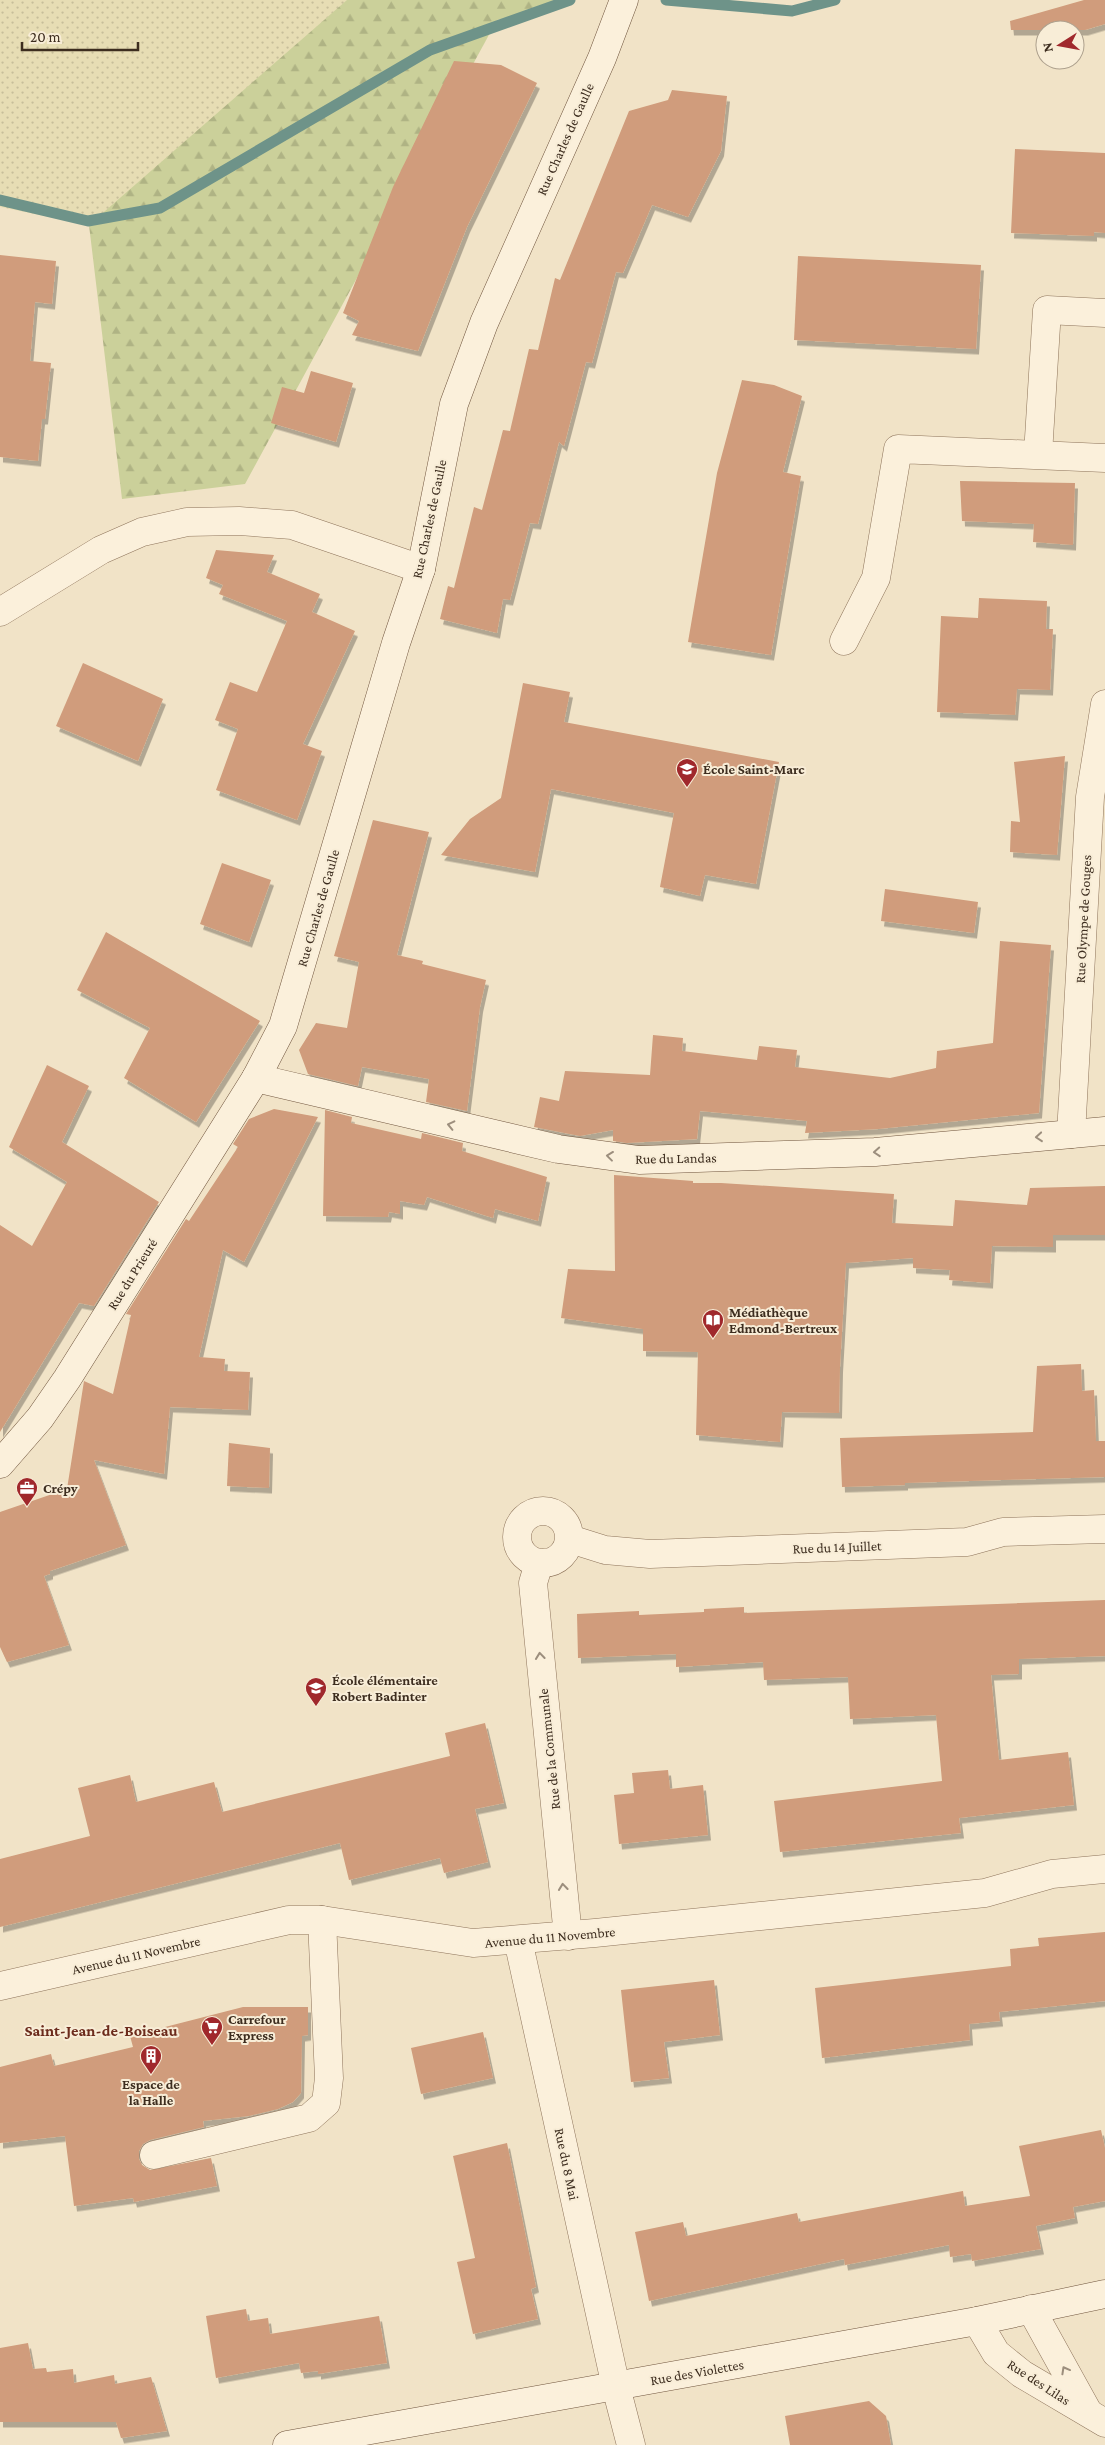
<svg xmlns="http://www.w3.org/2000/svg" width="1105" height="2445" font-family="'Crimson Pro',serif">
<defs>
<pattern id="farmland-dots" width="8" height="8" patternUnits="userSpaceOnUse" patternTransform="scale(1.25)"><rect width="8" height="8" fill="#e7ddb4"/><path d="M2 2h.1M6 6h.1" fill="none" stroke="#c7be9a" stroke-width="1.8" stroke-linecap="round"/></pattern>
<pattern id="forest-firs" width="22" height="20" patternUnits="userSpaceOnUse" patternTransform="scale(1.25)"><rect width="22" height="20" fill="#cbd09a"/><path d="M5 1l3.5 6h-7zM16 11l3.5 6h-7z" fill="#afb384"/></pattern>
<filter id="shadow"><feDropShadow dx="3" dy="5.5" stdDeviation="0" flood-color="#0004"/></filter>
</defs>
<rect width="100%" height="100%" fill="#f1e3c7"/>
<path fill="url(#farmland-dots)" d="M 0,0 L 404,0 L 158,212 L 89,225 L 0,207 Z"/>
<path fill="url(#forest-firs)" d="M 347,0 L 558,0 L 556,7 L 497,20 L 245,484 L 122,499 L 89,225 Z"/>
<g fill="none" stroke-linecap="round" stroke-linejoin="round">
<g stroke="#6e9389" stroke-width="11">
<path d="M 666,0 L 792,11 L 835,0"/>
<path d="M 0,200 L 88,221 L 160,208 L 430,50 L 570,0"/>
</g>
</g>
<g fill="#d09c7b" filter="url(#shadow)">
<path d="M 1084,0 L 1105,0 L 1105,24 L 1085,30 L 1011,30 L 1010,21 Z"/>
<path d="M 454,61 L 501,65 L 537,83 L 467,227 L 418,351 L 352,335 L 359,321 L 343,313 L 393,187 Z"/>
<path d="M 672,90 L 727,96 L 721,151 L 688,217 L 652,205 L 623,273 L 616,272 L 592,363 L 586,362 L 564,446 L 559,442 L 538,524 L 530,523 L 510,600 L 503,599 L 497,633 L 440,619 L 448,586 L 454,588 L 474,507 L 482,510 L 503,430 L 510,431 L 529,349 L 538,350 L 555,278 L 560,280 L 629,111 L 668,100 Z"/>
<path d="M 1015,149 L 1105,153 L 1105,233 L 1094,232 L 1094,236 L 1011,233 Z"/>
<path d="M 0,255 L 56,261 L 52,304 L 35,302 L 30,361 L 51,363 L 45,419 L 42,419 L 38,461 L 0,457 Z"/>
<path d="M 798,256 L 981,265 L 976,349 L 794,340 Z"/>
<path d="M 311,371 L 353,383 L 336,442 L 271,423 L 282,387 L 304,393 Z"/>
<path d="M 742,380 L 774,385 L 802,396 L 783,472 L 801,476 L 771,655 L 688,642 L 717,473 Z"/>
<path d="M 960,481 L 1075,483 L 1073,545 L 1033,542 L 1034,524 L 962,521 Z"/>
<path d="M 216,550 L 274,555 L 267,572 L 320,594 L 312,612 L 355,631 L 303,744 L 322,751 L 297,820 L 216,790 L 238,729 L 215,720 L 230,682 L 257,692 L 287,621 L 219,594 L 223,585 L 206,578 Z"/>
<path d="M 979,598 L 1047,601 L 1046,629 L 1053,629 L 1050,690 L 1017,689 L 1015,715 L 937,712 L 941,616 L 978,618 Z"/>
<path d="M 83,663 L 163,699 L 138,761 L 56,726 Z"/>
<path d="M 523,683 L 570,692 L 564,722 L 779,762 L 756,884 L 705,875 L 700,896 L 660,887 L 674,813 L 551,789 L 535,872 L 441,855 L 470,819 L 501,798 Z"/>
<path d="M 1065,756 L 1057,855 L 1010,852 L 1011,821 L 1020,822 L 1014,762 Z"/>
<path d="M 373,820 L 429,832 L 397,955 L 423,961 L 422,964 L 486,980 L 480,1007 L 467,1111 L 426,1102 L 429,1079 L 362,1067 L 358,1086 L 308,1074 L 299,1050 L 316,1023 L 347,1028 L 359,962 L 334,956 Z"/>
<path d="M 222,863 L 271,880 L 249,942 L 200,924 Z"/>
<path d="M 885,889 L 978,902 L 974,933 L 881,921 Z"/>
<path d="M 106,932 L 260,1021 L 196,1122 L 124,1078 L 150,1028 L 77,990 Z"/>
<path d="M 1000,941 L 1051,945 L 1039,1113 L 878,1129 L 805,1133 L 807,1121 L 700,1111 L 697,1139 L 627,1143 L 613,1141 L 613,1130 L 580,1136 L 534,1127 L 540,1097 L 559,1101 L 565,1071 L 650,1075 L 653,1035 L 683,1038 L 682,1051 L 757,1060 L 759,1046 L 797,1050 L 795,1067 L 890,1078 L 936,1068 L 937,1051 L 993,1043 Z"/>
<path d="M 47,1065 L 89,1086 L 62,1142 L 159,1202 L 94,1306 L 79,1303 L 0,1432 L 0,1225 L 32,1246 L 67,1182 L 9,1147 Z"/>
<path d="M 274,1109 L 318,1117 L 244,1262 L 223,1250 L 199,1357 L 225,1359 L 224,1371 L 250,1372 L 248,1410 L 170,1407 L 164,1474 L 94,1460 L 126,1545 L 50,1571 L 50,1574 L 44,1576 L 69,1645 L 7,1662 L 0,1647 L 0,1512 L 67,1489 L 84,1381 L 113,1394 L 131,1315 L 126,1314 L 186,1219 L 189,1221 L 238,1147 L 233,1144 L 249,1119 Z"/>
<path d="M 325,1110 L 352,1117 L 351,1123 L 421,1139 L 422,1133 L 463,1143 L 462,1151 L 547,1177 L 538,1221 L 495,1209 L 493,1218 L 427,1197 L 424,1205 L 400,1201 L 400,1214 L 389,1212 L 388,1217 L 323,1216 Z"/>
<path d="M 614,1175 L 693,1181 L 693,1183 L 721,1183 L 894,1194 L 892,1223 L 953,1226 L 955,1200 L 1027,1205 L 1030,1188 L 1105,1186 L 1105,1235 L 1053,1235 L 1053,1247 L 992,1246 L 990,1283 L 949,1280 L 950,1270 L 913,1268 L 913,1258 L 846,1263 L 840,1367 L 839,1413 L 782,1412 L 780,1442 L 696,1435 L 698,1352 L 643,1351 L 643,1329 L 561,1318 L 568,1269 L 615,1271 Z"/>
<path d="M 1081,1364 L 1082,1391 L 1094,1390 L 1096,1441 L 1105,1441 L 1105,1477 L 905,1483 L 905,1485 L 842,1487 L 840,1438 L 1033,1432 L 1037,1366 Z"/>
<path d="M 229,1443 L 270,1448 L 269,1488 L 227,1486 Z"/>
<path d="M 1105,1600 L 1105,1656 L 1019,1659 L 1019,1674 L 991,1675 L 999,1760 L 1068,1752 L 1074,1805 L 959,1818 L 961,1833 L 780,1852 L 774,1801 L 942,1781 L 936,1715 L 850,1719 L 848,1677 L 764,1680 L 763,1662 L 676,1667 L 676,1654 L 578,1658 L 577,1614 L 639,1611 L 639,1615 L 704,1612 L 704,1609 L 744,1607 L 744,1613 Z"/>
<path d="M 485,1723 L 504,1803 L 475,1809 L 488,1862 L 444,1873 L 440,1858 L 349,1880 L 340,1843 L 0,1927 L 0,1859 L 90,1836 L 78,1788 L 130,1775 L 136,1802 L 214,1782 L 222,1812 L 450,1756 L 445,1733 Z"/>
<path d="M 668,1770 L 670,1789 L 703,1785 L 708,1835 L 619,1844 L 614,1795 L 634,1793 L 632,1773 Z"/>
<path d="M 1105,1932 L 1105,2001 L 999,2012 L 1000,2021 L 969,2024 L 970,2040 L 822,2058 L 815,1988 L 1011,1966 L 1010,1949 L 1039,1946 L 1038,1938 Z"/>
<path d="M 714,1980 L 720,2035 L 664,2042 L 669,2078 L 631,2082 L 621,1990 Z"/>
<path d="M 243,2007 L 308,2007 L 308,2035 L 302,2036 L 301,2093 L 293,2102 L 278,2109 L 249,2116 L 203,2121 L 204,2127 L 150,2140 L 143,2144 L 139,2151 L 139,2159 L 142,2165 L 150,2170 L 211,2158 L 217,2186 L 134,2202 L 133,2198 L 74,2206 L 65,2136 L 0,2143 L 0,2067 L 51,2054 L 54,2066 L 133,2047 L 130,2036 Z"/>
<path d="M 483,2032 L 493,2078 L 421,2094 L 411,2048 Z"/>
<path d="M 1101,2130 L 1105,2148 L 1105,2201 L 1073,2207 L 1075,2218 L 1036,2226 L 1041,2249 L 972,2261 L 971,2254 L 950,2257 L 949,2245 L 845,2265 L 844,2259 L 649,2301 L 635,2232 L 683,2222 L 686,2236 L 797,2213 L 799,2222 L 963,2191 L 965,2206 L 1030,2196 L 1019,2146 Z"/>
<path d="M 507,2143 L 536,2287 L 531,2289 L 538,2319 L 473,2334 L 457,2262 L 475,2258 L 453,2156 Z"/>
<path d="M 246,2309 L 248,2321 L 268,2318 L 270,2334 L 379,2316 L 387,2363 L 318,2374 L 318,2371 L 301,2373 L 299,2363 L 216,2378 L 206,2316 Z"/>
<path d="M 28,2343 L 33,2369 L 46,2368 L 47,2372 L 73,2369 L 74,2383 L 114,2375 L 115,2384 L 151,2377 L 167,2431 L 121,2438 L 116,2422 L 0,2422 L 0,2348 Z"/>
<path d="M 869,2401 L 886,2416 L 891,2445 L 790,2445 L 785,2416 Z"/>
</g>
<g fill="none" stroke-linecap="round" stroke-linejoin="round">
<g stroke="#8e745b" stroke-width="29">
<g id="street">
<path d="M 1038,454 L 1047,310 L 1105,313"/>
<path d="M 0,612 L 101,550 L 142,532 L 187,522 L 239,521 L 292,525 L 421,569"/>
<path d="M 844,641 L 876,578 L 898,449 L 1105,458"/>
<path d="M 1071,1134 L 1090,797 L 1105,704"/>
<circle cx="543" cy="1537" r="26"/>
<path d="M 570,1539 L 605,1550 L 650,1554 L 967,1542 L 1003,1532 L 1105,1529"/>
<path d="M 539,1563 L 533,1583 L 568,1936"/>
<path d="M 518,1940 L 616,2387 L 631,2445"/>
<path d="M 0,1986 L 289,1920 L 322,1920 L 473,1943 L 595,1933 L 985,1893 L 1052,1874 L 1105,1869"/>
<path d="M 154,2155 L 309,2118 L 326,2103 L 329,2078 L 322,1920"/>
<path d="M 1031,2309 L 1088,2412"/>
<path d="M 977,2321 L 996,2353 L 1022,2374 L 1105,2423"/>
</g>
</g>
<g stroke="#70553e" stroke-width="29">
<g id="secondary">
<path d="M 256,1078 L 558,1149 L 639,1160 L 875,1152 L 1105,1131"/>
<path d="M 0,1464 L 40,1418 L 67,1379 L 256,1078 L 283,1026 L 396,643 L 421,569 L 454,404 L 484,323 L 602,58 L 624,0"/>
<path d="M 287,2445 L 977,2321 L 1105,2294"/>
</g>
</g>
<use href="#street" stroke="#fbf0db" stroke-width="28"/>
<use href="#secondary" stroke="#fbf0db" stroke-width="28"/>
</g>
<defs><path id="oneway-chevron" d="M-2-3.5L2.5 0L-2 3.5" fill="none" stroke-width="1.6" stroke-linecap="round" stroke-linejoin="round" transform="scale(1.25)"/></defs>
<g stroke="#9c8e7d">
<use href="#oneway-chevron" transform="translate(451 1125) rotate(-167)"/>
<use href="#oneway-chevron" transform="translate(1039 1137) rotate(175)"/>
<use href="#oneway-chevron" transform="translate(877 1152) rotate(176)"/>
<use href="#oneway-chevron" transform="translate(610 1156) rotate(-173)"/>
<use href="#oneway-chevron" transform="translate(540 1656) rotate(-96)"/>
<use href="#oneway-chevron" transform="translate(563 1887) rotate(-96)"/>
<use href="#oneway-chevron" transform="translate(1065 2370) rotate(-119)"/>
</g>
<defs>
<g id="school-pin" transform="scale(1.125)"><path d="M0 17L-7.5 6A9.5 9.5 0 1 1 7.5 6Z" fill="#a0282c" stroke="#f8edd7"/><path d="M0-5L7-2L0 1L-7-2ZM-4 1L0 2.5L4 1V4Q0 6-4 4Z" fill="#fff"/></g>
<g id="library-pin" transform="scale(1.125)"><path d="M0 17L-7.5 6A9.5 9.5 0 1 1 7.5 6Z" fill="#a0282c" stroke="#f8edd7"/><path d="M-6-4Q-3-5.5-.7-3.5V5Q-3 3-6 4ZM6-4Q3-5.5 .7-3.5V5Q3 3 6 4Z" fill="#fff"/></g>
<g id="office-pin" transform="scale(1.125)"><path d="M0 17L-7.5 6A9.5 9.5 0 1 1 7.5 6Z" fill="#a0282c" stroke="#f8edd7"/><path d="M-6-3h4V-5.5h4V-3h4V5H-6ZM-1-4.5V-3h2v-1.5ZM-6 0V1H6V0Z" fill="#fff"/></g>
<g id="supermarket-pin" transform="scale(1.125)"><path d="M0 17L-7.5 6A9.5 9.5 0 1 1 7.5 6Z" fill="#a0282c" stroke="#f8edd7"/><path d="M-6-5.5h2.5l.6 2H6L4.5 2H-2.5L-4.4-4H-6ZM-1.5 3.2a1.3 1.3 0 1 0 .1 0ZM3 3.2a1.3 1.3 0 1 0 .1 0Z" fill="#fff"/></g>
<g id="building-pin" transform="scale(1.125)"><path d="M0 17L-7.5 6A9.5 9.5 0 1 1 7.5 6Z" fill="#a0282c" stroke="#f8edd7"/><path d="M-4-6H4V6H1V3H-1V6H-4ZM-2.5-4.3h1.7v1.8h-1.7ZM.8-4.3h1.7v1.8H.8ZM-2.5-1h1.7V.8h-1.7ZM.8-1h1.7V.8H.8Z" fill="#fff"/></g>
</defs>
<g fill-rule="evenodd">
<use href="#school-pin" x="687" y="769"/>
<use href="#library-pin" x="713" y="1320"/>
<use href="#office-pin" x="27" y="1488"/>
<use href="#school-pin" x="316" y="1688"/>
<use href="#supermarket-pin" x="212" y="2027"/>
<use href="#building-pin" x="151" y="2056"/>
</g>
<g text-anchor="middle" stroke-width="4" stroke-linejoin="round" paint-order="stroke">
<g font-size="14" fill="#3d2d1f" stroke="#f8edd7">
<text transform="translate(565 139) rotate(-66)" y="5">Rue Charles de Gaulle</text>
<text transform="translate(429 519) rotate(-78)" y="5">Rue Charles de Gaulle</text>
<text transform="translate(318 908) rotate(-74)" y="5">Rue Charles de Gaulle</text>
<text transform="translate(1083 919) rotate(-87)" y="5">Rue Olympe de Gouges</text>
<text transform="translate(676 1158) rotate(-1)" y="5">Rue du Landas</text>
<text transform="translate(132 1274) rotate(-58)" y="5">Rue du Prieuré</text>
<text transform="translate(837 1547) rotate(-2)" y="5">Rue du 14 Juillet</text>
<text transform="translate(549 1749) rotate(-96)" y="5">Rue de la Communale</text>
<text transform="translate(550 1937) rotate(-5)" y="5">Avenue du 11 Novembre</text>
<text transform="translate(136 1955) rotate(-13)" y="5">Avenue du 11 Novembre</text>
<text transform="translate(567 2164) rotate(78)" y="5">Rue du 8 Mai</text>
<text transform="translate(697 2372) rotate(-10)" y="5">Rue des Violettes</text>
<text transform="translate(1039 2382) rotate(33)" y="5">Rue des Lilas</text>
</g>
<g font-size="14" font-weight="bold" fill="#3d2d1f" stroke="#f8edd7" text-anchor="start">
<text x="703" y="774">École Saint-Marc</text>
<text x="729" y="1317">Médiathèque<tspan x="729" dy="16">Edmond-Bertreux</tspan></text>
<text x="43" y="1493">Crépy</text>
<text x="332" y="1685">École élémentaire<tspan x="332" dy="16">Robert Badinter</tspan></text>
<text x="228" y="2024">Carrefour<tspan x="228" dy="16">Express</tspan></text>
<text x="151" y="2089" text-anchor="middle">Espace de<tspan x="151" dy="16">la Halle</tspan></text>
</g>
<g font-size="16" font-weight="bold" fill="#6c2b1c" stroke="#f8edd7">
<text x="101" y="2036">Saint-Jean-de-Boiseau</text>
</g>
</g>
<g transform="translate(1060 45) rotate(259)"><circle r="24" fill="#f8edd7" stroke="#ada08d"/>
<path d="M0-4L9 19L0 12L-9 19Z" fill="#a0282c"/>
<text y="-8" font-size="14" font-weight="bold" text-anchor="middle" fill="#3d2d1f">N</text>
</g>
<path d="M22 42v8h116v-8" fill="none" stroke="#3d2d1f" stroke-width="2.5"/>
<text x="30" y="42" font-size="15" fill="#3d2d1f" stroke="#f8edd7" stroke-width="4" paint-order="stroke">20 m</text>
</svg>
